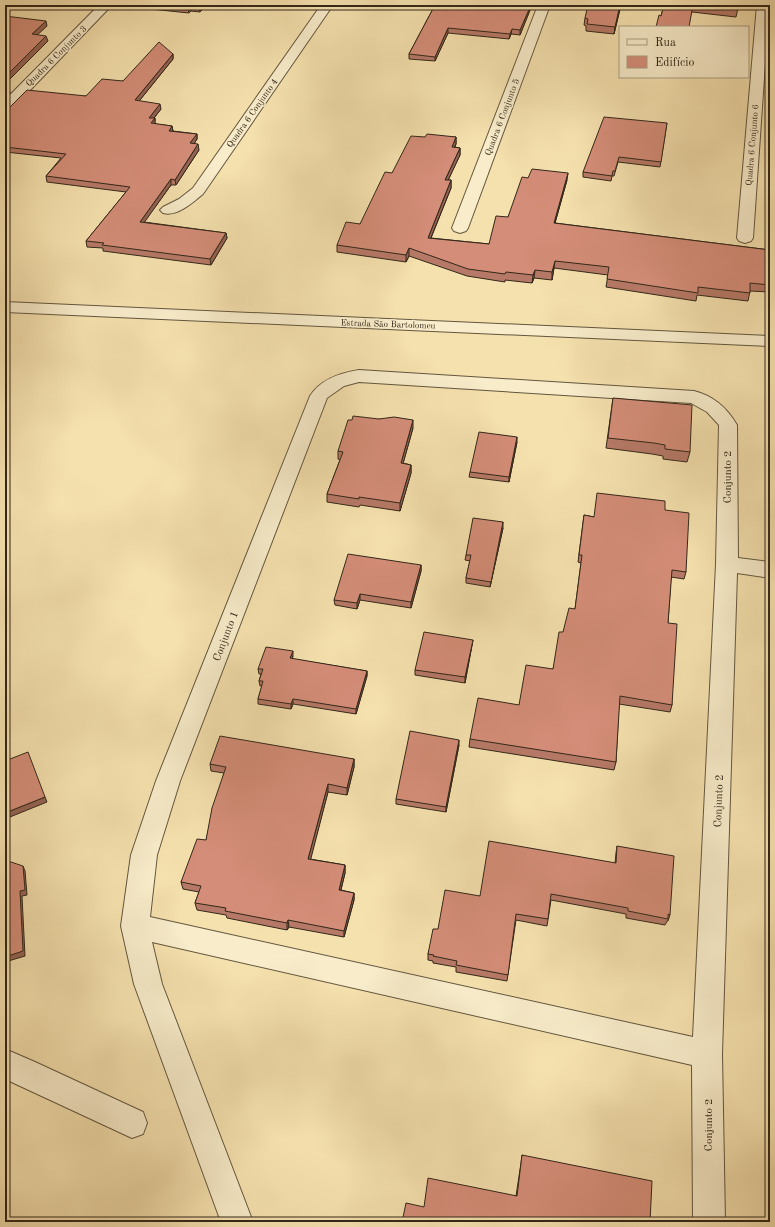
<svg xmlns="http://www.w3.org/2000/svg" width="775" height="1227" font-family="'Old Standard TT',serif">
<rect width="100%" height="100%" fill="#f5e1ae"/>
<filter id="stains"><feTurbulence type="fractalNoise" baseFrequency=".005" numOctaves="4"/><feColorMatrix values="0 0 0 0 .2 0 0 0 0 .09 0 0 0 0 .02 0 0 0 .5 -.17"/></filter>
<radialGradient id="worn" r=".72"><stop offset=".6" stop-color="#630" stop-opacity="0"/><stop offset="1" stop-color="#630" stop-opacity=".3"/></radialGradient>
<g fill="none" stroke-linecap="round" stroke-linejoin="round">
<g stroke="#63563e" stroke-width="2">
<g id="minor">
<path d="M 99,5 L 112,5 L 10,111 L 5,112 L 5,100 Z"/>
<path d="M 321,5 L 333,5 L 203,194 C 192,203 177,217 163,213 L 160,210 L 163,207 L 179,199 L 193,188 Z"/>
<path d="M 538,5 L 550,5 L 468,228 L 466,231 L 460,233 L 454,231 L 452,228 Z"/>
<path d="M 757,5 L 769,5 L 753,238 L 751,241 L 745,243 L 739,241 L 737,238 Z"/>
<path d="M 5,302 L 770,336 L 770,346 L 5,312 Z"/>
<path d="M 359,370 L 694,391 C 714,396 727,408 737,425 L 738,558 L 770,562 L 770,578 L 737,573 L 722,1054 L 725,1222 L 693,1222 L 692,1065 L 152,942 L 162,984 L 253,1222 L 221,1222 L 134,984 L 121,926 L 131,855 L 156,781 L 310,396 C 321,379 340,373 359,370 ZM 359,382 L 691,403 L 707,412 L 719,425 L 716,564 L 693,1037 L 150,917 L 157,855 L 180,781 L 327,398 L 344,386 Z"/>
<path d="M 5,1049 L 35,1062 L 143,1112 L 147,1123 L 143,1134 L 132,1138 L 5,1079 Z"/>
</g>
</g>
<use href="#minor" fill="#f8ecca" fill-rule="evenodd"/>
</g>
<g fill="#b67967" stroke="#322719">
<path d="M 131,5 L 206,5 L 200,12 L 191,11 L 189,13 L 131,7 Z"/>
<path d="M 435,5 L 532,5 L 520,35 L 511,34 L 509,39 L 448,33 L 435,61 L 409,59 L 409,54 Z"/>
<path d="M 621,5 L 614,34 L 586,31 L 586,26 L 584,25 L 585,18 Z"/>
<path d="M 664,5 L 737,5 L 738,8 L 736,17 L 692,12 L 661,16 Z"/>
<path d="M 173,54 L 173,59 L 139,101 L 161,109 L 154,118 L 155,118 L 155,124 L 172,126 L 173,131 L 197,134 L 197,139 L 194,144 L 199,150 L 176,185 L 171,185 L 144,222 L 226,233 L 227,238 L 211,265 L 103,251 L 103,248 L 87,247 L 86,241 L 126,192 L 47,182 L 46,176 L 61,158 L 5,152 L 5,108 L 86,96 L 123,81 Z"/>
<path d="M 667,123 L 660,167 L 618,162 L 614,176 L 612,176 L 611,181 L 583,177 L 583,172 Z"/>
<path d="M 425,137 L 456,137 L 456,144 L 455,147 L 460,148 L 460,155 L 448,180 L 451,180 L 451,188 L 431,238 L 489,244 L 508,217 L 528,178 L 567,180 L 555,223 L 770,250 L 770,292 L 750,291 L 748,301 L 697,295 L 696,301 L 606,287 L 608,275 L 554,268 L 552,280 L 534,278 L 532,283 L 505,280 L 505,282 L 467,276 L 409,256 L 406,262 L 337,252 L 337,245 L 360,224 L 392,173 Z"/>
<path d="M 613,398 L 690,452 L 687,462 L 663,459 L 663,456 L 652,454 L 606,448 Z"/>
<path d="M 379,419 L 413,428 L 403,463 L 411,465 L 411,473 L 400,511 L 360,505 L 359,507 L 327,502 L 327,494 L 340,460 L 338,459 L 338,451 Z"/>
<path d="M 517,442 L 509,482 L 469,477 L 470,472 Z"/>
<path d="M 665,510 L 686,572 L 684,579 L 671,577 L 668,623 L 672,705 L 670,712 L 619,704 L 616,762 L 614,770 L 469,747 L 470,739 L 519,705 L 553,669 L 563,632 L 575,609 L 581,563 L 578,562 L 584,515 L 594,517 Z"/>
<path d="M 503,528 L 490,587 L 466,583 L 466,578 L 470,561 L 465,560 L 466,555 Z"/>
<path d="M 421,565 L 421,571 L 411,608 L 360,600 L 357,609 L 335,605 L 334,600 Z"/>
<path d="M 472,645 L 465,683 L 415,675 L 415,670 Z"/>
<path d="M 293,656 L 292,659 L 367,671 L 367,676 L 356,714 L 293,704 L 291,709 L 258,704 L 258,699 L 262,686 L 260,686 L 259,681 L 261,674 L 259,674 L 258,669 Z"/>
<path d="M 459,745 L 446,812 L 396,804 L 396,799 Z"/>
<path d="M 354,759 L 354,767 L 347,795 L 328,792 L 310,859 L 345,865 L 345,873 L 341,890 L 354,893 L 354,900 L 344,937 L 289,927 L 287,930 L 227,918 L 226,915 L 197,910 L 195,903 L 199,892 L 183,889 L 181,882 L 206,840 L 224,773 L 211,771 L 210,764 Z"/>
<path d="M 617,846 L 670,915 L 668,921 L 667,921 L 665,925 L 626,918 L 626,914 L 551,900 L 547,926 L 516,920 L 507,981 L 456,972 L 456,967 L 433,963 L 433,961 L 428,960 L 428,954 L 438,929 L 480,896 L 615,863 L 616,853 Z"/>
<path d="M 522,1155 L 650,1222 L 424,1207 L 516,1196 L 521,1163 Z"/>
</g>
<g fill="#946354" stroke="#322719">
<path d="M 190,5 L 191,11 L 189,13 L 188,7 Z"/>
<path d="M 200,5 L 206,5 L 200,12 L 199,6 Z"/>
<path d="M 531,5 L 532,5 L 520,35 L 520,30 Z"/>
<path d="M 620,5 L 621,5 L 614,34 L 615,27 Z"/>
<path d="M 46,21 L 47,26 L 33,39 L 32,34 Z"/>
<path d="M 448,28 L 448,33 L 435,61 L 435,57 Z"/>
<path d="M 512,29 L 511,34 L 509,39 L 510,34 Z"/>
<path d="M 46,36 L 48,41 L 5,84 L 5,77 Z"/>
<path d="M 173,54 L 173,59 L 136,105 L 135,100 Z"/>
<path d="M 9,88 L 10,93 L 5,98 L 5,92 Z"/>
<path d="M 160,104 L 161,109 L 150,123 L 149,118 Z"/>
<path d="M 155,118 L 155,123 L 151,128 L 151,123 Z"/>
<path d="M 172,126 L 173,132 L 169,131 Z"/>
<path d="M 197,134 L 197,139 L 191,149 L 190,143 Z"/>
<path d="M 456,137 L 456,144 L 451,154 L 452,147 Z"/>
<path d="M 198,144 L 199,150 L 176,185 L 175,180 Z"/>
<path d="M 460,148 L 460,155 L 445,187 L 445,180 Z"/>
<path d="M 568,173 L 567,180 L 553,230 L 554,223 Z"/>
<path d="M 171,179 L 171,185 L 141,227 L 140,222 Z"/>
<path d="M 451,180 L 451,188 L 428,245 L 428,238 Z"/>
<path d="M 226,233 L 227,238 L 211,265 L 210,259 Z"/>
<path d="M 409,248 L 409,256 L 406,262 L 406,255 Z"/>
<path d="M 555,261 L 554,268 L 552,280 L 552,272 Z"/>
<path d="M 535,270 L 534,278 L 532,283 L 533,275 Z"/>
<path d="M 413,420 L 413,428 L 401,471 L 401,463 Z"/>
<path d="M 517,437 L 517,442 L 509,482 L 509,477 Z"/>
<path d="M 411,465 L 411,473 L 400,511 L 400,503 Z"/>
<path d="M 503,522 L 503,528 L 490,587 Z"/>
<path d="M 421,565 L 421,571 L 411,608 L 411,602 Z"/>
<path d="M 360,594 L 360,600 L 357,609 L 357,603 Z"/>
<path d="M 473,640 L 472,645 L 465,683 L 465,677 Z"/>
<path d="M 293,651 L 293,656 L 290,664 L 290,658 Z"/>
<path d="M 367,671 L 367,676 L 356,714 L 356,709 Z"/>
<path d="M 293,699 L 293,704 L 291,709 L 291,704 Z"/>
<path d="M 459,740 L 459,745 L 446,812 L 446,807 Z"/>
<path d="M 354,759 L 354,767 L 347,795 L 347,788 Z"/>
<path d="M 328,784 L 328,792 L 309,866 L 308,859 Z"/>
<path d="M 45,797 L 47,802 L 5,819 L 5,813 Z"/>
<path d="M 345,865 L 345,873 L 339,897 L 339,890 Z"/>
<path d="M 23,866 L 25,871 L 27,895 L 22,896 L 25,956 L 5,962 L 5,957 Z"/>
<path d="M 354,893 L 354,900 L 344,937 L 344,931 Z"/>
<path d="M 288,920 L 289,927 L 287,930 L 287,923 Z"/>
</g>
<g fill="#d48d78" stroke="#322719">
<path d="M 171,5 L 190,5 L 188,7 Z"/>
<path d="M 435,5 L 531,5 L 520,30 L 512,29 L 510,34 L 448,28 L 435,57 L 409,54 Z"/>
<path d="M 588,5 L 620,5 L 615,27 L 587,24 L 588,19 L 585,18 Z"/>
<path d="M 664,5 L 693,5 L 689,27 L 656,27 L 659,15 L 661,16 Z"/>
<path d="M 705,5 L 737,5 L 738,8 Z"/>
<path d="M 5,16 L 46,21 L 32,34 L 46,36 L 5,77 Z"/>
<path d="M 159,42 L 173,54 L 135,100 L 160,104 L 149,118 L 155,118 L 151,123 L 172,126 L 169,131 L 197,134 L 190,143 L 198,144 L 175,180 L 171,179 L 140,222 L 226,233 L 210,259 L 102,245 L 104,243 L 86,241 L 130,187 L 46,176 L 66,154 L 5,147 L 5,108 L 10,107 L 27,90 L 86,96 L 102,79 L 123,81 Z"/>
<path d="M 5,87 L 9,88 L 5,92 Z"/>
<path d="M 604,117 L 667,123 L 661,162 L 619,157 L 615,171 L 613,171 L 612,176 L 583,172 Z"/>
<path d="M 427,134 L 456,137 L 452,147 L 460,148 L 445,180 L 451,180 L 428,238 L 489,244 L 496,216 L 508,217 L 522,177 L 528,178 L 532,169 L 568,173 L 554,223 L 770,250 L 770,285 L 750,283 L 750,293 L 698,287 L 698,293 L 607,279 L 609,267 L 555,261 L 552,272 L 535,270 L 533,275 L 506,272 L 505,274 L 468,269 L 409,248 L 406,255 L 337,245 L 346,222 L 360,224 L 385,172 L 392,173 L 411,136 L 425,137 Z"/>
<path d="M 613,398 L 692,405 L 690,452 L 665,449 L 665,445 L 654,443 L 608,438 Z"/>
<path d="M 353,416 L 379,419 L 394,417 L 413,420 L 401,463 L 411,465 L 400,503 L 359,497 L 359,499 L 327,494 L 343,452 L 338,451 L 348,420 L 352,420 Z"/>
<path d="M 479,432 L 517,437 L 509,477 L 470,472 Z"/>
<path d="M 597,493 L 665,501 L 665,510 L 689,513 L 686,572 L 672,570 L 668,623 L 677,624 L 672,705 L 620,696 L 616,762 L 470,739 L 478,698 L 519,705 L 526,665 L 553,669 L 559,632 L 563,632 L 569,608 L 575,609 L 582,555 L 579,555 L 584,515 L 594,517 Z"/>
<path d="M 473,518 L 503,522 L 491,582 L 466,578 L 471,555 L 466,555 Z"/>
<path d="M 348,554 L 421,565 L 411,602 L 360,594 L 357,603 L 334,600 Z"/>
<path d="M 424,632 L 473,640 L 465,677 L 415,670 Z"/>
<path d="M 266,647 L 293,651 L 290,658 L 367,671 L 356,709 L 293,699 L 291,704 L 258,699 L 263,681 L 259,681 L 263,669 L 258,669 Z"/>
<path d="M 410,731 L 459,740 L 446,807 L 396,799 Z"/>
<path d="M 220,736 L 354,759 L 347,788 L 328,784 L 308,859 L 345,865 L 339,890 L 354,893 L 344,931 L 288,920 L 287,923 L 225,911 L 226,908 L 195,903 L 201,886 L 181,882 L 197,839 L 206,840 L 212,808 L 226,767 L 210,764 Z"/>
<path d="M 28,752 L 45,797 L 5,813 L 5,761 Z"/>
<path d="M 489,841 L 616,863 L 617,846 L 674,856 L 670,915 L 668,914 L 668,919 L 628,911 L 628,908 L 551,894 L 548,919 L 516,914 L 508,975 L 456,965 L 457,961 L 433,956 L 434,955 L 428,954 L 433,929 L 438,929 L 445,890 L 480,896 Z"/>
<path d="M 5,860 L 23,866 L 25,890 L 20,891 L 23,951 L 5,957 Z"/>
<path d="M 522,1155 L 652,1181 L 650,1222 L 402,1222 L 406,1203 L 424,1207 L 428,1178 L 517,1196 Z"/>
</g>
<g text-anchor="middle" stroke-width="3" stroke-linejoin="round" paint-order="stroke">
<g font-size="9" fill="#322719" stroke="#f8ecca">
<text transform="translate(56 56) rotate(-45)" y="3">Quadra 6 Conjunto 3</text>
<text transform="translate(252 113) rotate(-55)" y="3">Quadra 6 Conjunto 4</text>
<text transform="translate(502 117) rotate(-69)" y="3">Quadra 6 Conjunto 5</text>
<text transform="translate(752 145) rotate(-85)" y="3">Quadra 6 Conjunto 6</text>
<text transform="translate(388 324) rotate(2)" y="3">Estrada São Bartolomeu</text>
</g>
<g font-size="11" fill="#322719" stroke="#f8ecca">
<text transform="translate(727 477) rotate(-90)" y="4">Conjunto 2</text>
<text transform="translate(225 636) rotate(-69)" y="4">Conjunto 1</text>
<text transform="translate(718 801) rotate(-88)" y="4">Conjunto 2</text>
<text transform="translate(708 1125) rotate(-90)" y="4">Conjunto 2</text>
</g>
</g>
<rect width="775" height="1227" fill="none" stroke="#f5e1ae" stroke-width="20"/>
<rect x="6" y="6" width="763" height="1215" fill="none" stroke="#322719" stroke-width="2"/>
<rect x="10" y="10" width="755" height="1207" fill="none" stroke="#322719"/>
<rect x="619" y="26" width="130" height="52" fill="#f8ecca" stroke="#a99d83"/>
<rect x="627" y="39" width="20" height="6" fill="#f8ecca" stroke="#a99d83"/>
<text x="655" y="46" font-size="12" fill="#322719">Rua</text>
<rect x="627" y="56" width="20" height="12" fill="#d48d78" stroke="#a99d83"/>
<text x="655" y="66" font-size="12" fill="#322719">Edifício</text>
<rect width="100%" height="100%" filter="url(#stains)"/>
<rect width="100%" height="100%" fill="url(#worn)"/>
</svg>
